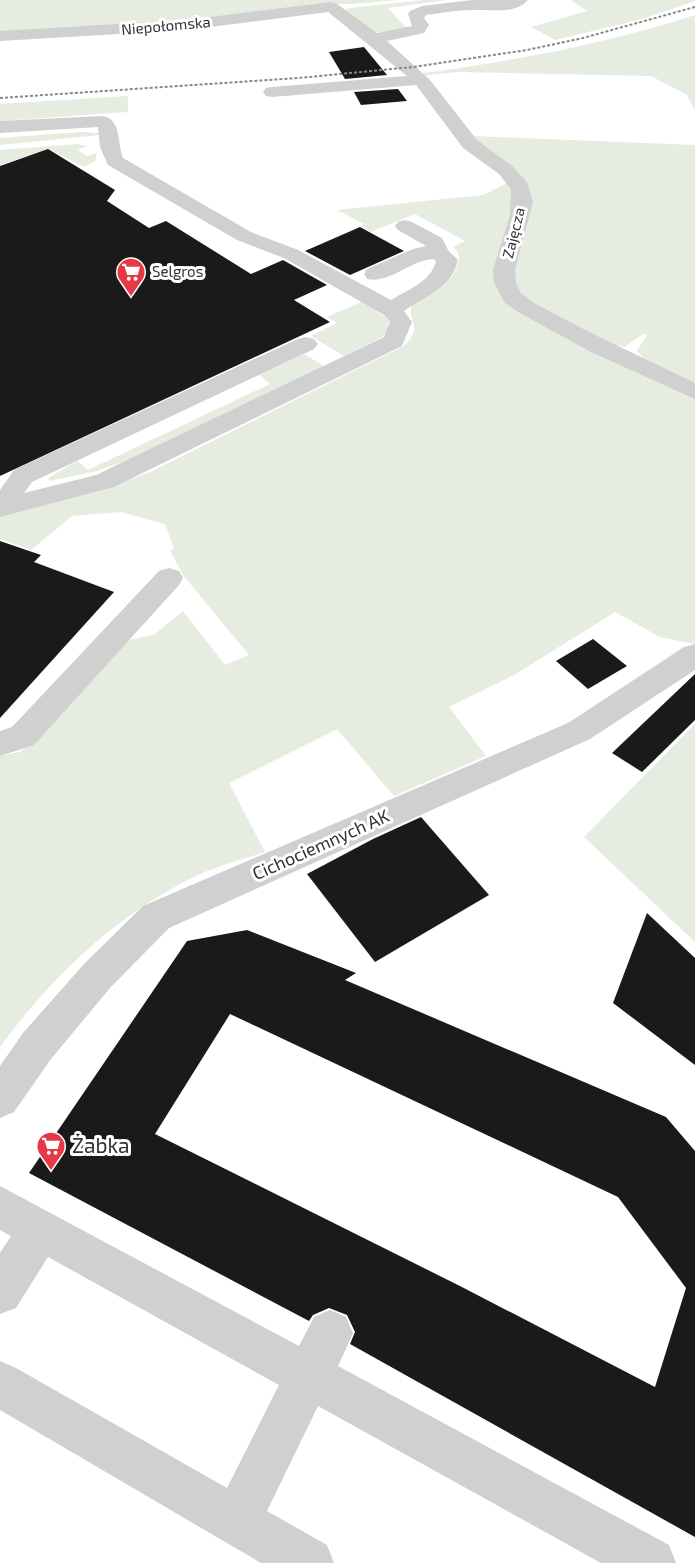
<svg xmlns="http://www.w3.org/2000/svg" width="695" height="1563" font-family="'Exo 2',sans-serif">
<rect width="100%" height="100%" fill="#fff"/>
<g fill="#e6ecdf">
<path d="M 0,0 L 397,0 L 353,4 L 321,4 L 234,17 L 0,34 Z"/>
<path d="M 425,0 L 446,0 L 388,8 L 408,30 C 370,35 373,33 343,11 L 350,8 Z"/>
<path d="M 571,0 L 695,0 L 695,1 L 646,18 L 555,40 L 531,27 L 587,11 Z"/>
<path d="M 695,15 L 695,111 L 687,95 L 651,76 L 457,72 L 412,77 L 410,75 C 507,62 603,45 695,15 Z"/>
<path d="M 128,96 L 128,112 L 0,121 L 0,104 Z"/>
<path d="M 81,132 L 99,133 L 99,135 L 0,145 L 0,138 Z"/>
<path d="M 470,136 L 695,145 L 695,388 L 650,365 L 637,351 L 647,335 L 643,334 L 624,347 L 605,343 L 524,300 L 510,282 L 528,194 Z"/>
<path d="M 78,144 L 87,146 L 77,150 L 87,156 L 97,153 L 95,161 L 84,167 L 49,149 L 0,165 L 0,150 Z"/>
<path d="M 513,180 L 508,296 L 695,397 L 695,644 L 660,637 L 615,612 L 514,675 L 449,707 L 486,756 L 394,796 L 337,729 L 229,783 L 265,852 C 244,859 220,865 200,874 C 118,913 53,975 0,1047 L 0,756 L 20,752 L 122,641 L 154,635 L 183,611 L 225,665 L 249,655 L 183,575 L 170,551 L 174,548 L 165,524 L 121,512 L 72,516 L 31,550 L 0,539 L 0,515 L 96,492 L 150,472 L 404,346 C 425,325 406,322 412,304 C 429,290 451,288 458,264 C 460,256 459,252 453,247 L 465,241 L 415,214 L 371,232 L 361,226 L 364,224 L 337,210 L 483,195 Z"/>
<path d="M 361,302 L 384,316 L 389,321 L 387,333 L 382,337 L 344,356 L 311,336 L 337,323 L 327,317 Z"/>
<path d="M 304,354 L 324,366 L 137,457 L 97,471 L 50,481 L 48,478 L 77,461 L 88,470 L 270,384 L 259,375 Z"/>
<path d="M 695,724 L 695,942 L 584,837 Z"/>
</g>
<g fill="#1a1a1a" fill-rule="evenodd">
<path d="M 364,47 L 387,75 L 345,79 L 329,52 Z"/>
<path d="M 398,89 L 407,101 L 361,105 L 354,92 Z"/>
<path d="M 48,149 L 115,190 L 107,201 L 149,228 L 166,221 L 251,274 L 283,260 L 327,285 L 294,300 L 330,322 L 0,476 L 0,166 Z"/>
<path d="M 360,227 L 404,251 L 350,275 L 305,251 Z"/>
<path d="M 0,541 L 41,555 L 34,562 L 114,592 L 0,718 Z"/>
<path d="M 593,639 L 627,666 L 588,689 L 556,661 Z"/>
<path d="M 695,674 L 695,720 L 642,772 L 612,753 Z"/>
<path d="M 421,817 L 489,895 L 375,962 L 307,874 L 373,839 Z"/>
<path d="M 647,913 L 695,958 L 695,1065 L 613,1003 Z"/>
<path d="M 247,930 L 356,973 L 345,980 L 666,1117 L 695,1151 L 695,1537 L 350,1344 L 355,1332 L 347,1315 L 329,1308 L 313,1315 L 309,1321 L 29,1173 L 187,941 ZM 230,1014 L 618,1197 L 686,1288 L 655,1387 L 460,1286 L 155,1134 Z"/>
</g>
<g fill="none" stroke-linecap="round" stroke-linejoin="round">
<g fill="#d0d0d0" fill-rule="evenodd">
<path d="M 472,0 L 528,0 C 515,15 491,9 473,10 C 458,10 441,13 426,15 L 424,18 L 429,25 L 424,33 L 387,41 L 430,80 L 477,140 L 512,166 L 527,182 L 533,202 L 515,270 L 516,283 L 521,293 L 534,303 L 589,332 L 695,383 L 695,399 L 591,352 L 518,312 L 505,303 L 494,283 L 493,270 L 510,215 L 511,189 L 499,174 L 463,148 L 416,85 L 272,97 L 266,96 L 263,92 L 266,88 L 272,87 L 407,76 L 328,12 L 186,30 L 0,41 L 0,31 L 186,20 L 331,2 L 337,4 L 377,33 L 412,26 L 408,14 L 410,11 L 422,6 Z"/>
<path d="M 103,116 C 122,120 117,143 123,158 L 251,232 L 298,250 L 391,300 C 407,290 431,282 436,261 L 433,259 C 410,260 390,284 367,279 L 364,274 L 367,269 L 413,249 L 426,246 L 398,230 L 395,226 L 398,222 L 405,220 L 412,222 L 442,238 L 448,250 L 458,260 C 452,288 425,296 404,311 L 412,322 L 402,346 L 114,487 L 0,517 L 0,490 L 14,470 L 298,339 L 306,337 L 314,339 L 318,344 L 314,349 L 32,482 L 24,493 L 96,475 L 384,337 L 390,322 L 384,315 L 284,258 L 237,240 L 108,165 L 100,147 L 98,127 L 0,133 L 0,121 Z"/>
<path d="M 169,568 L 179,571 L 183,578 L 179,585 L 34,745 L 0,756 L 0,731 L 12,727 L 159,571 Z"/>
<path d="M 695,644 L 695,670 L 590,739 L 169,928 L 110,988 L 51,1059 L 14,1112 L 0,1118 L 0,1066 L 23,1033 L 84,964 L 143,906 L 568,723 L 684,647 Z"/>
<path d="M 0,1186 L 299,1346 L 314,1317 L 330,1310 L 346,1317 L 353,1333 L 338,1366 L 669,1545 L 676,1563 L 601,1563 L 318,1406 L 267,1511 L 327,1545 L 334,1563 L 261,1563 L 0,1410 L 0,1361 L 16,1368 L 227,1488 L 279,1385 L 48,1257 L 16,1308 L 0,1314 L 0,1253 L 11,1236 L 0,1230 Z"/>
</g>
<path stroke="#888" stroke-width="2" stroke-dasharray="3 2" stroke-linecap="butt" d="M 0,98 L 298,78 L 413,67 L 527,50 L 583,38 L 695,7"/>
</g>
<defs>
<g id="supermarket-pin" transform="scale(1.5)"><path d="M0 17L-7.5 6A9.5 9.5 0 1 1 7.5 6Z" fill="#e63946" stroke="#fff"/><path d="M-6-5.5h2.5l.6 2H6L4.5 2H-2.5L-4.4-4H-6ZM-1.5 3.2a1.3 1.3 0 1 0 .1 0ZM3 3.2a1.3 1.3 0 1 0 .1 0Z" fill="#fff"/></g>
</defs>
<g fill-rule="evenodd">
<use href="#supermarket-pin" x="131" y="272"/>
<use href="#supermarket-pin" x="51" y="1146"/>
</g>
<g text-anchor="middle" stroke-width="6" stroke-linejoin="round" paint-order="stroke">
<g font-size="15" fill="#333" stroke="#fff">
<text transform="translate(166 26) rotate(-5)" y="5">Niepołomska</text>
<text transform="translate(514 233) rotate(-76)" y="5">Zajęcza</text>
</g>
<g font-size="15" fill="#333" stroke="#fff" text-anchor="start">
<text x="152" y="277">Selgros</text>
</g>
<g font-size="18" fill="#333" stroke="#fff">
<text transform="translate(321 845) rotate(-24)" y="6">Cichociemnych AK</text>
</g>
<g font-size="21" fill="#333" stroke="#fff" text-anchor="start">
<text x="72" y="1153">Żabka</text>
</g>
</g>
</svg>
